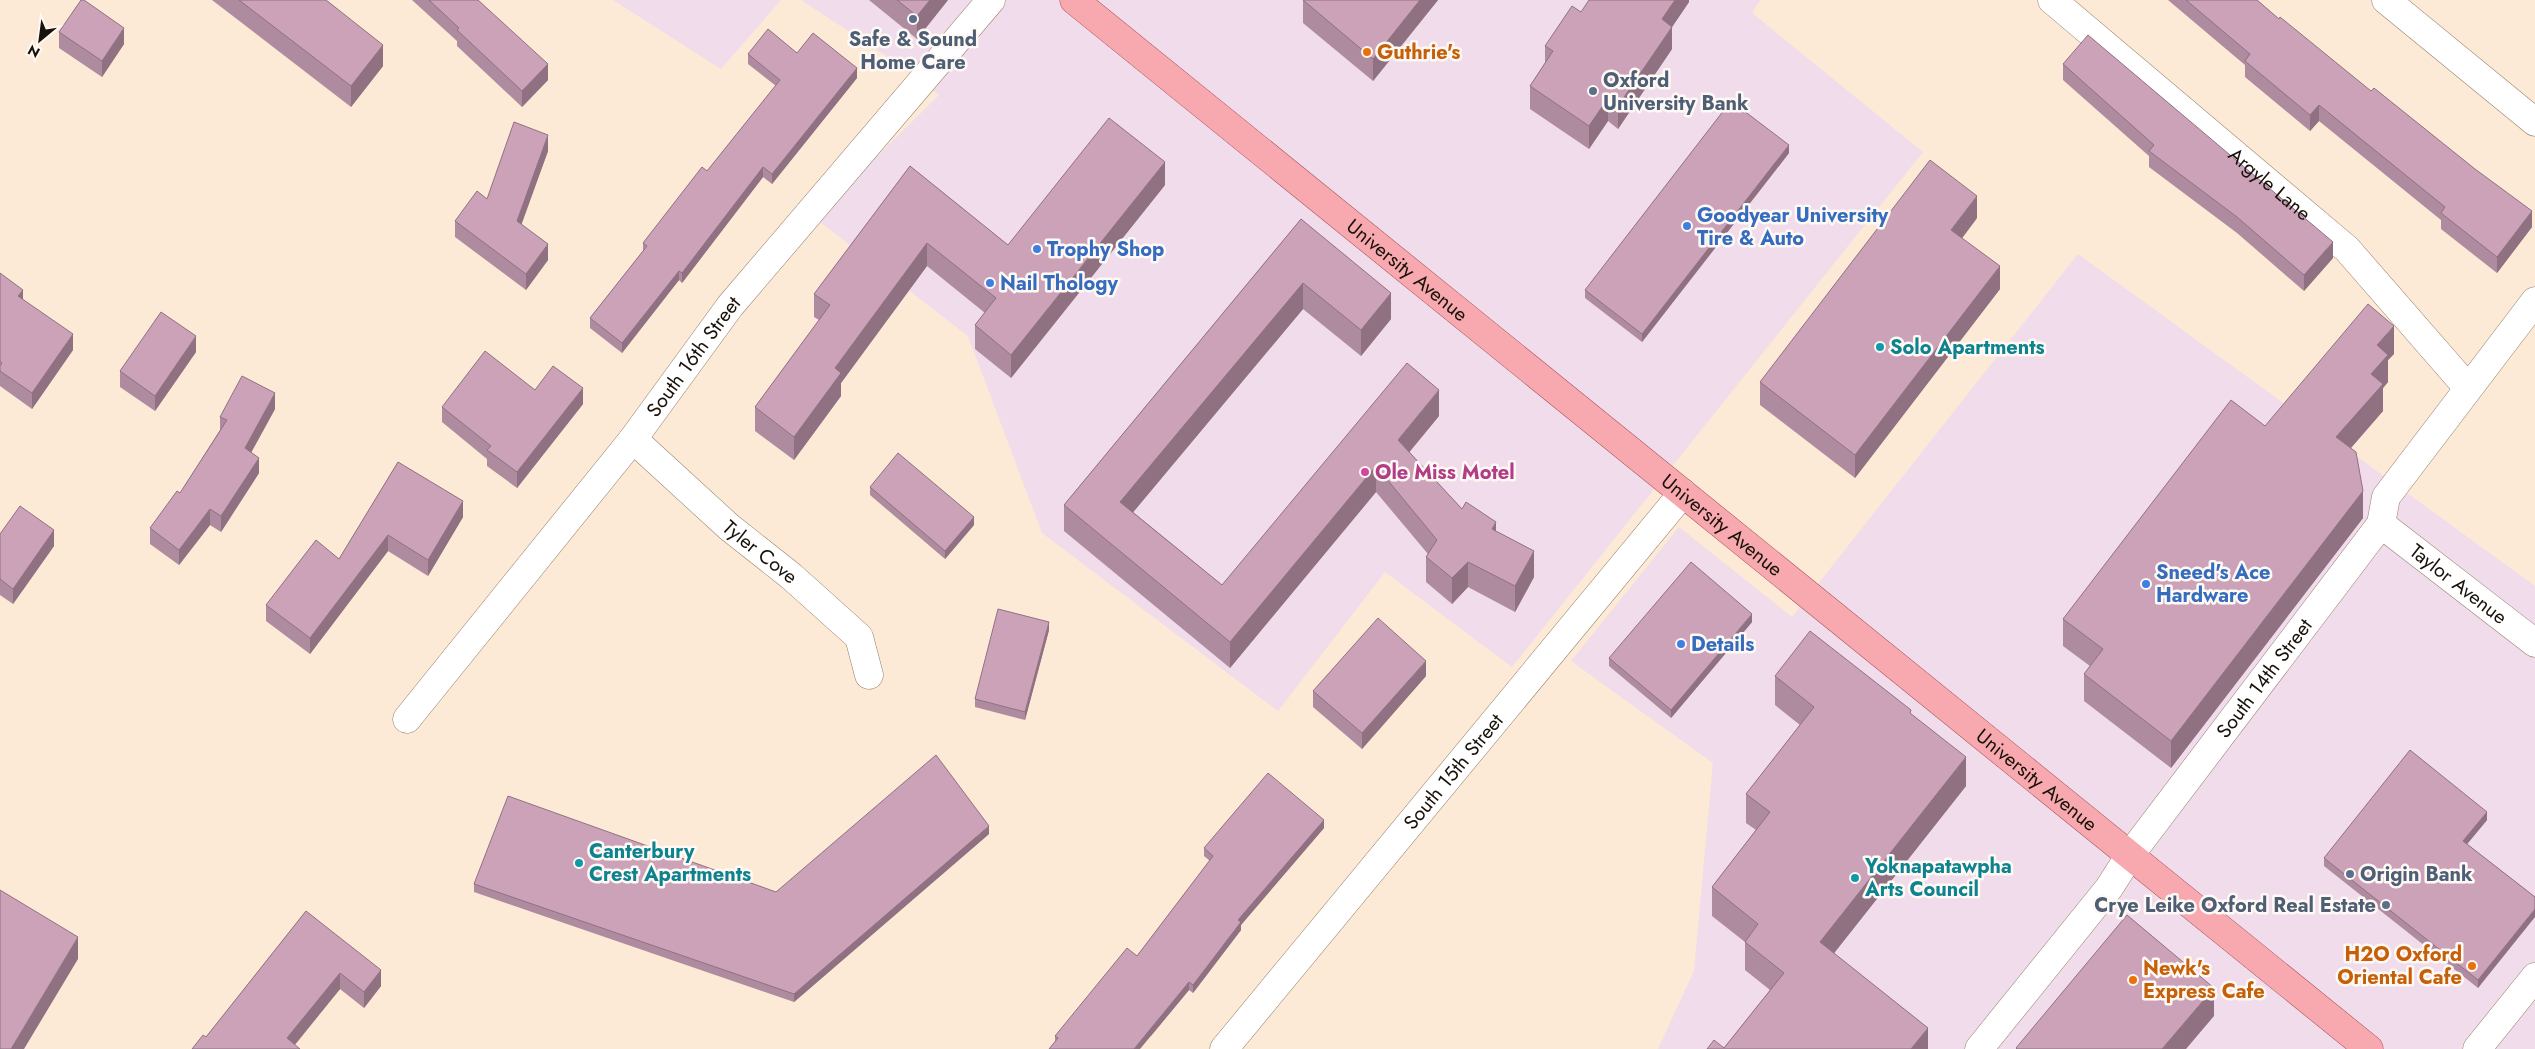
<svg xmlns="http://www.w3.org/2000/svg" width="2535" height="1049" font-family="Jost,sans-serif">
<rect width="100%" height="100%" fill="#fce9d6"/>
<g fill="#f0dceb">
<path d="M 613,0 L 781,0 L 721,69 Z"/>
<path d="M 801,0 L 1760,0 L 1752,13 L 1923,152 L 1512,667 L 1385,572 L 1278,711 L 1042,533 L 968,336 L 815,218 L 939,95 L 899,64 Z"/>
<path d="M 2078,254 L 2535,586 L 2535,1049 L 1658,1049 L 1694,971 L 1713,763 L 1571,661 L 1679,527 L 1792,617 Z"/>
</g>
<g fill="none" stroke-linecap="round" stroke-linejoin="round">
<g stroke="#96816c" stroke-width="29">
<g id="minor">
<path id="s1" d="M 2052,0 L 2347,249 L 2468,388"/>
<path d="M 2386,0 L 2535,122"/>
<path id="s2" d="M 633,439 L 729,527 L 791,576 L 859,637 L 869,675"/>
<path id="s3" d="M 2381,524 L 2535,643"/>
<path id="s4" d="M 407,719 L 633,439 L 730,306 L 991,0"/>
<path id="s5" d="M 1224,1049 L 1683,493"/>
<path id="s6" d="M 1979,1049 L 2109,888 L 2130,855 L 2381,524 L 2386,497 L 2535,301"/>
<path d="M 2477,1049 L 2535,977"/>
</g>
</g>
<g stroke="#a74e53" stroke-width="29">
<g id="major">
<path id="s7" d="M 1074,0 L 2369,1049"/>
</g>
</g>
<use href="#minor" stroke="#fff" stroke-width="28"/>
<use href="#major" stroke="#f8a9b0" stroke-width="28"/>
</g>
<g fill="#af8b9f">
<path d="M 212,0 L 326,0 L 383,66 L 351,107 Z"/>
<path d="M 412,0 L 478,0 L 548,80 L 522,107 L 457,46 L 457,41 Z"/>
<path d="M 869,0 L 948,0 L 917,39 Z"/>
<path d="M 1303,0 L 1438,0 L 1373,81 L 1303,23 Z"/>
<path d="M 1689,0 L 1689,2 L 1672,27 L 1672,49 L 1618,129 L 1608,121 L 1589,149 L 1530,109 L 1530,86 L 1545,63 L 1545,46 L 1581,12 Z"/>
<path d="M 2168,0 L 2257,0 L 2279,19 L 2532,227 L 2497,273 L 2441,229 L 2441,220 L 2319,121 L 2310,131 L 2245,77 L 2245,65 Z"/>
<path d="M 59,32 L 124,44 L 102,77 L 59,48 Z"/>
<path d="M 797,53 L 857,78 L 772,184 L 763,177 L 682,283 L 679,280 L 622,353 L 590,328 L 590,318 L 643,251 L 643,243 L 707,171 L 776,86 L 748,64 L 748,54 Z"/>
<path d="M 2063,64 L 2333,258 L 2304,291 L 2237,233 L 2149,167 L 2149,156 L 2063,80 Z"/>
<path d="M 548,151 L 521,224 L 548,260 L 526,290 L 455,237 L 455,221 L 487,199 Z"/>
<path d="M 1789,153 L 1642,342 L 1585,298 L 1585,290 Z"/>
<path d="M 910,166 L 1008,245 L 1165,185 L 1011,378 L 975,349 L 975,325 L 985,313 L 927,266 L 841,383 L 841,396 L 794,460 L 755,431 L 755,407 L 819,320 L 814,317 L 814,294 Z"/>
<path d="M 1977,218 L 1962,238 L 2000,289 L 1855,478 L 1760,405 L 1760,382 Z"/>
<path d="M 1301,219 L 1391,319 L 1361,356 L 1303,309 L 1133,512 L 1222,585 L 1439,416 L 1409,452 L 1462,509 L 1496,532 L 1534,577 L 1515,612 L 1468,587 L 1452,604 L 1426,582 L 1426,557 L 1428,554 L 1376,492 L 1230,668 L 1064,531 L 1064,505 Z"/>
<path d="M 0,273 L 23,300 L 73,350 L 32,409 L 0,386 Z"/>
<path d="M 196,352 L 155,411 L 120,387 L 120,371 Z"/>
<path d="M 2394,354 L 2388,360 L 2388,382 L 2383,388 L 2383,411 L 2351,448 L 2363,518 L 2171,768 L 2084,701 L 2084,674 L 2090,666 L 2063,646 L 2063,619 L 2265,426 Z"/>
<path d="M 535,390 L 583,404 L 517,488 L 487,466 L 487,459 L 442,422 L 442,407 Z"/>
<path d="M 275,409 L 251,452 L 259,473 L 221,532 L 210,525 L 179,565 L 150,544 L 150,528 L 180,493 L 220,430 L 220,417 Z"/>
<path d="M 398,462 L 463,517 L 428,576 L 388,551 L 310,654 L 266,621 L 266,605 L 339,559 Z"/>
<path d="M 870,487 L 974,525 L 945,559 L 870,495 Z"/>
<path d="M 0,534 L 54,546 L 13,604 L 0,595 Z"/>
<path d="M 1752,622 L 1671,718 L 1609,666 L 1609,658 Z"/>
<path d="M 1049,630 L 1025,720 L 975,707 L 975,699 Z"/>
<path d="M 1426,676 L 1362,749 L 1313,707 L 1313,691 Z"/>
<path d="M 1775,676 L 1911,714 L 1966,786 L 1834,953 L 1928,1049 L 1724,1048 L 1770,990 L 1745,970 L 1745,942 L 1712,916 L 1712,887 L 1756,830 L 1746,823 L 1746,794 L 1800,725 L 1775,705 Z"/>
<path d="M 2487,820 L 2467,844 L 2535,897 L 2478,988 L 2324,866 L 2324,858 Z"/>
<path d="M 1324,828 L 1241,925 L 1241,930 L 1193,993 L 1189,990 L 1151,1036 L 1055,1042 L 1055,1036 L 1137,956 L 1210,861 L 1204,856 L 1204,848 Z"/>
<path d="M 989,834 L 794,1002 L 474,892 L 474,884 L 776,892 Z"/>
<path d="M 306,911 L 381,986 L 364,1008 L 340,989 L 295,1045 L 206,1037 Z"/>
</g>
<g fill="#8f7182">
<path d="M 930,0 L 948,0 L 917,39 L 917,16 Z"/>
<path d="M 1420,0 L 1438,0 L 1373,81 L 1373,59 Z"/>
<path d="M 1675,0 L 1689,0 L 1689,2 L 1672,27 L 1672,49 L 1618,129 L 1618,106 L 1662,19 Z"/>
<path d="M 124,28 L 124,44 L 102,77 L 102,61 Z"/>
<path d="M 383,45 L 383,66 L 351,107 L 351,86 Z"/>
<path d="M 548,64 L 548,80 L 522,107 L 522,91 Z"/>
<path d="M 857,68 L 857,78 L 772,184 L 772,174 Z"/>
<path d="M 1608,98 L 1608,121 L 1589,149 L 1589,126 Z"/>
<path d="M 2319,105 L 2319,121 L 2310,131 L 2310,115 Z"/>
<path d="M 548,135 L 548,151 L 517,237 L 517,221 Z"/>
<path d="M 1789,145 L 1789,153 L 1642,342 L 1642,334 Z"/>
<path d="M 1165,162 L 1165,185 L 1011,378 L 1011,355 Z"/>
<path d="M 763,167 L 763,177 L 682,283 L 682,273 Z"/>
<path d="M 1977,196 L 1977,218 L 1951,253 L 1951,230 Z"/>
<path d="M 2532,211 L 2532,227 L 2497,273 L 2497,257 Z"/>
<path d="M 2333,242 L 2333,258 L 2304,291 L 2304,275 Z"/>
<path d="M 927,243 L 927,266 L 841,383 L 841,396 L 794,460 L 794,437 L 835,368 Z"/>
<path d="M 548,244 L 548,260 L 526,290 L 526,274 Z"/>
<path d="M 2000,266 L 2000,289 L 1855,478 L 1855,455 Z"/>
<path d="M 679,271 L 679,280 L 622,353 L 622,343 Z"/>
<path d="M 1303,283 L 1303,309 L 1120,528 L 1120,502 Z"/>
<path d="M 23,290 L 23,306 L 18,296 Z"/>
<path d="M 1391,293 L 1391,319 L 1361,356 L 1361,330 Z"/>
<path d="M 2394,326 L 2394,354 L 2388,360 L 2388,382 L 2383,388 L 2383,411 L 2336,465 L 2336,437 L 2371,374 L 2377,345 Z"/>
<path d="M 73,334 L 73,350 L 32,409 L 32,393 Z"/>
<path d="M 196,336 L 196,352 L 155,411 L 155,396 Z"/>
<path d="M 583,388 L 583,404 L 517,488 L 517,472 Z"/>
<path d="M 1439,390 L 1439,416 L 1398,466 L 1398,440 Z"/>
<path d="M 275,393 L 275,409 L 245,464 L 245,448 Z"/>
<path d="M 259,458 L 259,473 L 221,532 L 221,516 Z"/>
<path d="M 1376,466 L 1376,492 L 1230,668 L 1230,642 Z"/>
<path d="M 2363,491 L 2363,518 L 2171,768 L 2171,741 Z"/>
<path d="M 463,501 L 463,517 L 428,576 L 428,560 Z"/>
<path d="M 210,509 L 210,525 L 179,565 L 179,550 Z"/>
<path d="M 974,517 L 974,525 L 945,559 L 945,551 Z"/>
<path d="M 1496,522 L 1496,548 L 1492,529 Z"/>
<path d="M 54,530 L 54,546 L 13,604 L 13,589 Z"/>
<path d="M 388,535 L 388,551 L 310,654 L 310,638 Z"/>
<path d="M 1534,551 L 1534,577 L 1515,612 L 1515,586 Z"/>
<path d="M 1468,562 L 1468,587 L 1452,604 L 1452,578 Z"/>
<path d="M 1752,614 L 1752,622 L 1671,718 L 1671,710 Z"/>
<path d="M 1049,622 L 1049,630 L 1025,720 L 1025,712 Z"/>
<path d="M 1426,661 L 1426,676 L 1362,749 L 1362,733 Z"/>
<path d="M 1966,757 L 1966,786 L 1820,971 L 1820,942 Z"/>
<path d="M 2487,812 L 2487,820 L 2463,849 L 2463,841 Z"/>
<path d="M 1324,820 L 1324,828 L 1241,925 L 1241,930 L 1193,993 L 1193,985 L 1238,920 Z"/>
<path d="M 989,826 L 989,834 L 794,1002 L 794,994 Z"/>
<path d="M 2535,909 L 2535,917 L 2478,988 L 2478,980 Z"/>
<path d="M 78,937 L 78,959 L 24,1049 L 11,1049 Z"/>
<path d="M 381,970 L 381,986 L 364,1008 L 364,992 Z"/>
<path d="M 340,973 L 340,989 L 291,1049 L 287,1038 Z"/>
<path d="M 1189,982 L 1189,990 L 1140,1049 L 1134,1049 Z"/>
<path d="M 2214,988 L 2214,1016 L 2186,1049 L 2162,1049 Z"/>
<path d="M 1928,1028 L 1928,1049 L 1911,1049 Z"/>
</g>
<g fill="#cca2b9" stroke="#8f7182">
<path d="M 81,0 L 84,0 L 124,28 L 102,61 L 59,32 Z"/>
<path d="M 239,0 L 326,0 L 383,45 L 351,86 Z"/>
<path d="M 429,0 L 478,0 L 548,64 L 522,91 L 457,30 L 459,28 Z"/>
<path d="M 897,0 L 930,0 L 917,16 Z"/>
<path d="M 1303,0 L 1420,0 L 1373,59 Z"/>
<path d="M 1589,0 L 1675,0 L 1662,19 L 1672,27 L 1618,106 L 1608,98 L 1589,126 L 1530,86 L 1553,51 L 1545,46 L 1572,6 L 1581,12 Z"/>
<path d="M 2186,0 L 2257,0 L 2279,19 L 2280,17 L 2371,91 L 2374,88 L 2475,169 L 2532,211 L 2497,257 L 2441,213 L 2445,207 L 2319,105 L 2310,115 L 2245,61 L 2250,54 Z"/>
<path d="M 768,29 L 797,53 L 813,33 L 857,68 L 772,174 L 763,167 L 682,273 L 679,271 L 622,343 L 590,318 L 647,246 L 643,243 L 702,167 L 707,171 L 780,80 L 748,54 Z"/>
<path d="M 2088,35 L 2333,242 L 2304,275 L 2237,217 L 2149,151 L 2154,145 L 2063,64 Z"/>
<path d="M 1731,101 L 1789,145 L 1642,334 L 1585,290 Z"/>
<path d="M 1109,118 L 1165,162 L 1011,355 L 975,325 L 996,298 L 927,243 L 835,368 L 841,373 L 794,437 L 755,407 L 830,305 L 814,294 L 910,166 L 1008,245 Z"/>
<path d="M 514,122 L 548,135 L 517,221 L 548,244 L 526,274 L 455,221 L 477,191 L 487,199 Z"/>
<path d="M 1930,160 L 1977,196 L 1951,230 L 2000,266 L 1855,455 L 1760,382 Z"/>
<path d="M 1301,219 L 1391,293 L 1361,330 L 1303,283 L 1120,502 L 1222,585 L 1407,363 L 1439,390 L 1398,440 L 1462,509 L 1466,502 L 1496,522 L 1492,529 L 1534,551 L 1515,586 L 1468,562 L 1452,578 L 1426,557 L 1437,540 L 1376,466 L 1230,642 L 1064,505 Z"/>
<path d="M 0,273 L 23,290 L 18,296 L 73,334 L 32,393 L 0,371 L 0,366 L 2,363 L 0,361 Z"/>
<path d="M 2368,304 L 2394,326 L 2377,345 L 2388,355 L 2371,374 L 2383,384 L 2336,437 L 2356,452 L 2363,491 L 2171,741 L 2084,674 L 2103,649 L 2063,619 L 2231,400 L 2265,426 Z"/>
<path d="M 161,312 L 196,336 L 155,396 L 120,371 Z"/>
<path d="M 485,351 L 535,390 L 553,366 L 583,388 L 517,472 L 487,450 L 491,446 L 442,407 Z"/>
<path d="M 242,376 L 275,393 L 245,448 L 259,458 L 221,516 L 210,509 L 179,550 L 150,528 L 177,491 L 180,493 L 227,420 L 220,417 Z"/>
<path d="M 898,453 L 974,517 L 945,551 L 870,487 Z"/>
<path d="M 398,462 L 463,501 L 428,560 L 388,535 L 310,638 L 266,605 L 316,540 L 339,559 Z"/>
<path d="M 20,506 L 54,530 L 13,589 L 0,579 L 0,534 Z"/>
<path d="M 1691,562 L 1752,614 L 1671,710 L 1609,658 Z"/>
<path d="M 998,609 L 1049,622 L 1025,712 L 975,699 Z"/>
<path d="M 1378,618 L 1426,661 L 1362,733 L 1313,691 Z"/>
<path d="M 1810,631 L 1911,710 L 1910,713 L 1966,757 L 1820,942 L 1928,1028 L 1911,1049 L 1707,1049 L 1714,1040 L 1724,1048 L 1784,973 L 1745,942 L 1758,924 L 1712,887 L 1770,812 L 1746,794 L 1814,707 L 1775,676 Z"/>
<path d="M 2410,750 L 2487,812 L 2463,841 L 2535,897 L 2535,909 L 2478,980 L 2324,858 Z"/>
<path d="M 936,755 L 989,826 L 794,994 L 474,884 L 508,796 L 776,892 Z"/>
<path d="M 1268,773 L 1324,820 L 1238,920 L 1241,922 L 1193,985 L 1189,982 L 1134,1049 L 1049,1049 L 1058,1038 L 1055,1036 L 1127,948 L 1137,956 L 1213,856 L 1204,848 Z"/>
<path d="M 0,890 L 78,937 L 11,1049 L 0,1049 Z"/>
<path d="M 306,911 L 381,970 L 364,992 L 340,973 L 287,1038 L 300,1049 L 192,1049 L 203,1035 L 206,1037 Z"/>
<path d="M 2127,915 L 2214,988 L 2162,1049 L 2017,1049 L 2016,1048 Z"/>
</g>
<g fill="#5c6f8a" stroke="#fef9f4" stroke-width="2">
<circle cx="913" cy="19" r="5"/>
<circle cx="1593" cy="91" r="5"/>
<circle cx="2350" cy="874" r="5"/>
<circle cx="2386" cy="905" r="5"/>
</g>
<g fill="#e8710a" stroke="#fef9f4" stroke-width="2">
<circle cx="1367" cy="52" r="5"/>
<circle cx="2472" cy="966" r="5"/>
<circle cx="2133" cy="980" r="5"/>
</g>
<g fill="#3f7fe0" stroke="#fef9f4" stroke-width="2">
<circle cx="1687" cy="226" r="5"/>
<circle cx="1037" cy="249" r="5"/>
<circle cx="990" cy="283" r="5"/>
<circle cx="2146" cy="584" r="5"/>
<circle cx="1681" cy="644" r="5"/>
</g>
<g fill="#0f9aa8" stroke="#fef9f4" stroke-width="2">
<circle cx="1880" cy="347" r="5"/>
<circle cx="579" cy="863" r="5"/>
<circle cx="1855" cy="878" r="5"/>
</g>
<circle fill="#d1479c" stroke="#fef9f4" stroke-width="2" cx="1365" cy="472" r="5"/>
<g text-anchor="middle" stroke-width="5" stroke-linejoin="round" paint-order="stroke">
<g font-size="20" font-weight="bold" fill="#4e5e75" stroke="#fef9f4" text-anchor="start">
<text x="913" y="46" text-anchor="middle">Safe &amp; Sound<tspan x="913" dy="23">Home Care</tspan></text>
<text x="1603" y="87">Oxford<tspan x="1603" dy="23">University Bank</tspan></text>
<text x="2360" y="881">Origin Bank</text>
<text x="2376" y="912" text-anchor="end">Crye Leike Oxford Real Estate</text>
</g>
<g font-size="20" font-weight="bold" fill="#c56008" stroke="#fef9f4" text-anchor="start">
<text x="1377" y="59">Guthrie's</text>
<text x="2462" y="961" text-anchor="end">H2O Oxford<tspan x="2462" dy="23">Oriental Cafe</tspan></text>
<text x="2143" y="975">Newk's<tspan x="2143" dy="23">Express Cafe</tspan></text>
</g>
<g font-size="20" fill="#19120a" stroke="#fef9f4">
<text dy="7" stroke="none"><textPath href="#s1" startOffset="285">Argyle Lane</textPath></text>
<text dy="7" stroke="none"><textPath href="#s7" startOffset="429">University Avenue</textPath></text>
<text dy="7" stroke="none"><textPath href="#s4" startOffset="462">South 16th Street</textPath></text>
<text dy="7" stroke="none"><textPath href="#s7" startOffset="834">University Avenue</textPath></text>
<text dy="7" stroke="none"><textPath href="#s2" startOffset="170">Tyler Cove</textPath></text>
<text dy="7" stroke="none"><textPath href="#s3" startOffset="98">Taylor Avenue</textPath></text>
<text dy="7" stroke="none"><textPath href="#s6" startOffset="468">South 14th Street</textPath></text>
<text dy="7" stroke="none"><textPath href="#s5" startOffset="360">South 15th Street</textPath></text>
<text dy="7" stroke="none"><textPath href="#s7" startOffset="1239">University Avenue</textPath></text>
</g>
<g font-size="20" font-weight="bold" fill="#366cbe" stroke="#fef9f4" text-anchor="start">
<text x="1697" y="222">Goodyear University<tspan x="1697" dy="23">Tire &amp; Auto</tspan></text>
<text x="1047" y="256">Trophy Shop</text>
<text x="1000" y="290">Nail Thology</text>
<text x="2156" y="579">Sneed's Ace<tspan x="2156" dy="23">Hardware</tspan></text>
<text x="1691" y="651">Details</text>
</g>
<g font-size="20" font-weight="bold" fill="#0d838f" stroke="#fef9f4" text-anchor="start">
<text x="1890" y="354">Solo Apartments</text>
<text x="589" y="858">Canterbury<tspan x="589" dy="23">Crest Apartments</tspan></text>
<text x="1865" y="873">Yoknapatawpha<tspan x="1865" dy="23">Arts Council</tspan></text>
</g>
<g font-size="20" font-weight="bold" fill="#b23c85" stroke="#fef9f4" text-anchor="start">
<text x="1375" y="479">Ole Miss Motel</text>
</g>
</g>
<g transform="translate(40 40) rotate(209)" stroke="#fef9f4" stroke-width="4" paint-order="stroke">
<path d="M0-4L9 19L0 12L-9 19Z" fill="#19120a"/>
<text y="-8" font-size="14" font-weight="bold" text-anchor="middle" fill="#19120a">N</text>
</g>
</svg>
